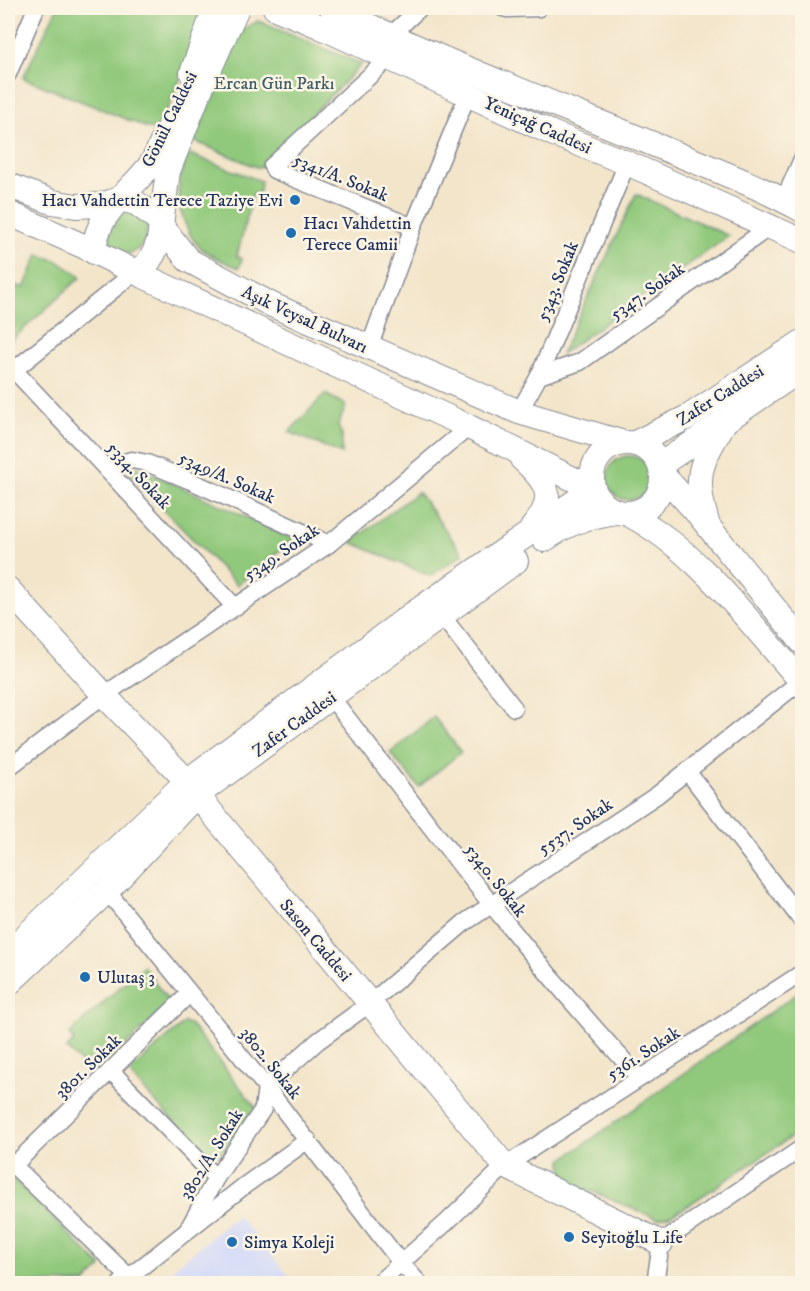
<svg xmlns="http://www.w3.org/2000/svg" width="810" height="1291" font-family="'IM FELL DW Pica',serif">
<rect width="100%" height="100%" fill="#fcf5e5"/>
<filter id="ink" filterUnits="userSpaceOnUse"><feTurbulence type="fractalNoise" baseFrequency=".0167" numOctaves="2"/><feDisplacementMap in="SourceGraphic" scale="12" xChannelSelector="R" yChannelSelector="G"/><feConvolveMatrix kernelMatrix="1 2 1 2 8 2 1 2 1" color-interpolation-filters="sRGB"/></filter>
<filter id="wash" filterUnits="userSpaceOnUse"><feTurbulence type="fractalNoise" baseFrequency=".008" numOctaves="4" result="noise"/><feDisplacementMap in="SourceGraphic" scale="24" xChannelSelector="R" yChannelSelector="G"/><feGaussianBlur stdDeviation="1.35" result="paint"/><feColorMatrix in="noise" values="0 0 0 0 0 0 0 0 0 0 0 0 0 0 0 0 0 1.4 0 .05"/><feComposite in="paint" operator="in"/></filter>
<g filter="url(#wash)">
<rect width="100%" height="100%" fill="#f3e5ca"/>
<path fill="#d2d9f9" d="M 237,1215 L 295,1283 L 186,1283 L 173,1269 Z"/>
<g fill="#91c97c" stroke="#567c6d" stroke-width="1.5">
<path d="M 57,8 L 210,8 L 158,132 L 23,78 Z"/>
<path d="M 258,21 L 362,64 L 259,168 L 194,141 L 242,30 Z"/>
<path d="M 189,154 L 261,181 L 259,194 L 253,193 L 237,256 L 242,259 L 239,268 C 226,263 203,253 195,242 C 192,239 190,233 188,230 C 174,202 176,181 189,154 Z"/>
<path d="M 636,194 L 729,236 L 561,354 Z"/>
<path d="M 125,212 C 176,217 126,284 108,237 L 119,214 Z"/>
<path d="M 38,255 L 56,260 L 81,277 L 8,343 L 8,282 L 24,288 Z"/>
<path d="M 325,394 L 346,405 L 338,426 L 342,435 L 342,454 L 289,432 Z"/>
<circle cx="629" cy="478" r="22"/>
<path d="M 137,467 L 294,539 L 237,585 L 131,476 Z"/>
<path d="M 418,492 L 463,554 L 430,576 L 351,542 Z"/>
<path d="M 434,717 L 461,752 L 419,787 L 390,753 Z"/>
<path d="M 143,966 L 170,1003 L 94,1076 L 67,1049 L 74,1041 L 69,1034 Z"/>
<path d="M 802,990 L 802,1130 L 684,1208 L 669,1216 L 658,1219 L 576,1185 L 563,1175 L 562,1160 Z"/>
<path d="M 184,1023 L 190,1024 L 257,1109 L 214,1161 L 210,1160 L 131,1076 L 131,1070 Z"/>
<path d="M 8,1174 L 102,1267 L 85,1283 L 8,1283 Z"/>
</g>
</g>
<g filter="url(#ink)">
<g fill="none" stroke-linecap="round" stroke-linejoin="round">
<g stroke="#878a94" stroke-width="19">
<g id="street">
<path d="M 503,8 L 507,9 L 539,8"/>
<path d="M 390,36 L 420,8"/>
<path d="M 389,58 L 272,166 L 274,170 L 283,174 L 413,227"/>
<path d="M 8,74 L 36,8"/>
<path d="M 784,200 L 802,159"/>
<path d="M 369,348 L 413,227 L 468,94"/>
<path d="M 14,370 L 235,607"/>
<path d="M 8,375 L 135,272"/>
<path d="M 539,376 L 580,362 L 771,226"/>
<path d="M 519,412 L 539,376 L 627,163"/>
<path d="M 109,472 L 121,463 L 132,460 L 147,463 L 191,481 L 329,544"/>
<path d="M 442,616 L 514,708"/>
<path d="M 331,697 C 431,827 528,958 640,1078"/>
<path d="M 8,768 L 104,695 L 329,544 L 469,427"/>
<path d="M 687,771 L 802,921"/>
<path d="M 107,891 L 266,1087 L 401,1263 L 420,1284"/>
<path d="M 111,1071 L 216,1178"/>
<path d="M 8,1160 L 128,1276"/>
<path d="M 13,1166 L 189,994"/>
<path d="M 188,1229 L 216,1178 L 263,1109 L 266,1087 L 318,1041 L 369,1004 L 464,923 L 657,795 L 802,680"/>
<path d="M 120,1284 L 244,1186 L 308,1140"/>
<path d="M 377,1284 L 447,1222 L 505,1166 L 802,973"/>
<path d="M 655,1284 L 661,1243 L 802,1148"/>
</g>
</g>
<g stroke="#878a94" stroke-width="26">
<g id="secondary">
<path d="M 275,8 L 319,26 L 554,134 L 627,163 L 802,241"/>
<path d="M 332,8 C 438,60 551,102 660,147 C 708,167 757,185 802,210"/>
<path d="M 192,73 L 215,8"/>
<path d="M 8,185 L 52,202 L 76,206 L 101,205 L 120,199 L 136,203 L 155,217 L 188,260 L 272,305 L 519,412 L 624,443"/>
<path d="M 8,213 L 83,246 L 135,272 L 469,427 L 593,489 L 414,613 L 187,781 L 8,953"/>
<path d="M 94,252 C 95,215 126,195 148,168 C 158,155 164,137 171,122"/>
<path d="M 135,272 L 147,264 L 154,253 L 159,240 L 168,171 L 198,95 L 237,8"/>
<circle cx="627" cy="478" r="35"/>
<path d="M 635,443 L 688,417 L 802,342"/>
<path d="M 522,459 C 549,483 557,499 532,528"/>
<path d="M 660,465 L 802,369"/>
<path d="M 662,474 L 699,515 L 802,642"/>
<path d="M 628,514 C 698,550 750,624 802,682"/>
<path d="M 707,522 C 693,476 700,464 723,425"/>
<path d="M 544,540 C 569,522 586,517 616,512"/>
<path d="M 8,589 L 104,695 L 187,781 L 197,795 L 505,1166 L 661,1243"/>
<path d="M 8,984 L 107,891 L 197,795 L 516,561"/>
</g>
</g>
<use href="#street" stroke="#fff" stroke-width="16"/>
<use href="#secondary" stroke="#fff" stroke-width="24"/>
</g>
</g>
<g fill="#1f6fb2" stroke="#fcf5e5" stroke-width="2">
<circle cx="295" cy="200" r="6"/>
<circle cx="291" cy="233" r="6"/>
<circle cx="85" cy="977" r="6"/>
<circle cx="569" cy="1237" r="6"/>
<circle cx="232" cy="1242" r="6"/>
</g>
<g text-anchor="middle" stroke-width="5" stroke-linejoin="round" paint-order="stroke">
<g font-size="18" fill="#3e5d67" stroke="#fcf5e5">
<text x="274" y="89">Ercan Gün Parkı</text>
</g>
<g font-size="18" fill="#1b2f5e" stroke="#fcf5e5">
<text transform="translate(169 119) rotate(-64)" y="6">Gönül Caddesi</text>
<text transform="translate(538 125) rotate(24)" y="6">Yeniçağ Caddesi</text>
<text transform="translate(341 177) rotate(22)" y="6">5341/A. Sokak</text>
<text transform="translate(557 281) rotate(-68)" y="6">5343. Sokak</text>
<text transform="translate(647 291) rotate(-35)" y="6">5347. Sokak</text>
<text transform="translate(305 319) rotate(25)" y="6">Aşık Veysal Bulvarı</text>
<text transform="translate(720 395) rotate(-32)" y="6">Zafer Caddesi</text>
<text transform="translate(139 475) rotate(47)" y="6">5334. Sokak</text>
<text transform="translate(227 477) rotate(24)" y="6">5349/A. Sokak</text>
<text transform="translate(281 552) rotate(-34)" y="6">5349. Sokak</text>
<text transform="translate(294 724) rotate(-36)" y="6">Zafer Caddesi</text>
<text transform="translate(575 826) rotate(-34)" y="6">5537. Sokak</text>
<text transform="translate(496 880) rotate(52)" y="6">5340. Sokak</text>
<text transform="translate(316 940) rotate(50)" y="6">Sason Caddesi</text>
<text transform="translate(643 1053) rotate(-33)" y="6">5361. Sokak</text>
<text transform="translate(271 1063) rotate(51)" y="6">3802. Sokak</text>
<text transform="translate(88 1066) rotate(-44)" y="6">3801. Sokak</text>
<text transform="translate(211 1154) rotate(-58)" y="6">3802/A. Sokak</text>
</g>
<g font-size="18" fill="#1b2f5e" stroke="#fcf5e5" text-anchor="start">
<text x="283" y="206" text-anchor="end">Hacı Vahdettin Terece Taziye Evi</text>
<text x="303" y="229">Hacı Vahdettin<tspan x="303" dy="21">Terece Camii</tspan></text>
<text x="97" y="983">Ulutaş 3</text>
<text x="581" y="1243">Seyitoğlu Life</text>
<text x="244" y="1248">Simya Koleji</text>
</g>
</g>
<rect width="810" height="1291" fill="none" stroke="#fcf5e5" stroke-width="30"/>
</svg>
